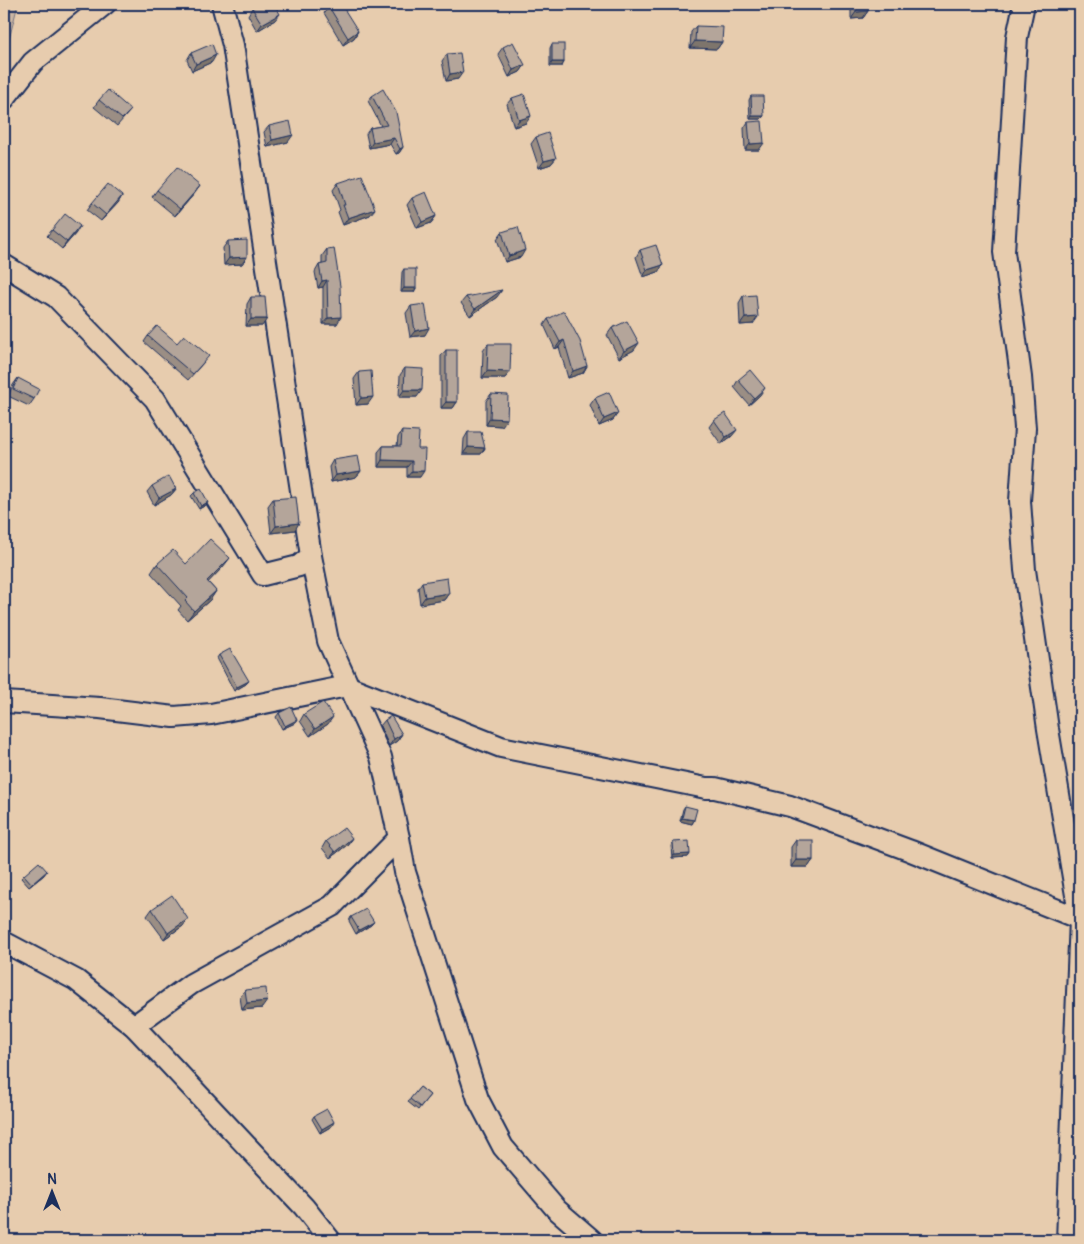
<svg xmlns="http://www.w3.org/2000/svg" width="1084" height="1244" font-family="Pangolin,sans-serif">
<rect width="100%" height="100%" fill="#e7ccae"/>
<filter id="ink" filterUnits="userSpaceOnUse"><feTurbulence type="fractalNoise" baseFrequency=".02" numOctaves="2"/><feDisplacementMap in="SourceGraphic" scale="10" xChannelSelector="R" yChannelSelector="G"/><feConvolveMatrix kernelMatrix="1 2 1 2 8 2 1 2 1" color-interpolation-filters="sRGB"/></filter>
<g filter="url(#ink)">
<path fill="#cab5a2" stroke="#727280" d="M 4,4 L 18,4 L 4,59 Z"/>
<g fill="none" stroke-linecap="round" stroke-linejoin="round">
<g stroke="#1b2f5e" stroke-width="24">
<g id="minor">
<path d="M 222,4 L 233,45 L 311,556 L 328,641 L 381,757 L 399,838 L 405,872 L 478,1099 L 503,1147 L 556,1209 L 592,1240"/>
<path d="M 1024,4 L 1017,37 L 1004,252 L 1021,377 L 1025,428 L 1020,501 L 1025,570 L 1048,729 L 1080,919 L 1067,1240"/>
<path d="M 4,99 L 33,62 L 105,4"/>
<path d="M 4,265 L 56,297 L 155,399 L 263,575 L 299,566 L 311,556"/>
<path d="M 4,702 L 100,708 L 174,717 L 211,714 L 347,686 L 501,747 L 706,788 L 715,788 L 790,806 L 911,851 L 1080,919"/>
<path d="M 4,942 L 76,980 L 134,1026 L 304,1207 L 330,1240"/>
<path d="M 134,1026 L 191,984 L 332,906 L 399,838"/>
</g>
</g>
<use href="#minor" stroke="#e7ccae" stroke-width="20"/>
</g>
<g fill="#9b8e84" stroke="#1b2f5e">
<path d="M 851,4 L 867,4 L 868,11 L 863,18 L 851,19 Z"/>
<path d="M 329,7 L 358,31 L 354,38 L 343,45 L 324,13 Z"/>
<path d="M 252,8 L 275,20 L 257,31 L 248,15 Z"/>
<path d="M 696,26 L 722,42 L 717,49 L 690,48 L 691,32 Z"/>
<path d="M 552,44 L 564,62 L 562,66 L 550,66 L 550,48 Z"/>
<path d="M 503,47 L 525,65 L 520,72 L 509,77 L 498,54 Z"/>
<path d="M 191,53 L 212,62 L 192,71 L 187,60 Z"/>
<path d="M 447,54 L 458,79 L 446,81 L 442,61 Z"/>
<path d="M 372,96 L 403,147 L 399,153 L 396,154 L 390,144 L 369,148 L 366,134 L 370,128 L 381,126 L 368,101 Z"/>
<path d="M 751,96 L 761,119 L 750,119 L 749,100 Z"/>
<path d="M 512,98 L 526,123 L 514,127 L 507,104 Z"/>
<path d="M 99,100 L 131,110 L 117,126 L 94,107 Z"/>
<path d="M 748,122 L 759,150 L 745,150 L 744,128 Z"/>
<path d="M 269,126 L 288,142 L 267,147 L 264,132 Z"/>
<path d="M 536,137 L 556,158 L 551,164 L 539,168 L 531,144 Z"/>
<path d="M 338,183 L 370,215 L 343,225 L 338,212 L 340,210 L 333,190 Z"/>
<path d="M 157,190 L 195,193 L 175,216 L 152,197 Z"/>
<path d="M 122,196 L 118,203 L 101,221 L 87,210 L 92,203 Z"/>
<path d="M 412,198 L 436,216 L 431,223 L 417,228 L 407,205 Z"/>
<path d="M 52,230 L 76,233 L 62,249 L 47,236 Z"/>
<path d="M 502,232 L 521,257 L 505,262 L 497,239 Z"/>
<path d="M 228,241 L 247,257 L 242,264 L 224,265 L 223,248 Z"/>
<path d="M 327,249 L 337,324 L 323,324 L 323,287 L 318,288 L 315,272 L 319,265 L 322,264 L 322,256 Z"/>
<path d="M 640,250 L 658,272 L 643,277 L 636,257 Z"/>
<path d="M 404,269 L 416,288 L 414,292 L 401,292 L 402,272 Z"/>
<path d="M 743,296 L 753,324 L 740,325 L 739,303 Z"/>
<path d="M 251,297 L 262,326 L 246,326 L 247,304 Z"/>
<path d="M 466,297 L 497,297 L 470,316 L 461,303 Z"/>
<path d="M 411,306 L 425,335 L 410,337 L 406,313 Z"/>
<path d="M 548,319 L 587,366 L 583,373 L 568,378 L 559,347 L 555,349 L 544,325 Z"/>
<path d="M 612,328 L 634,350 L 619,358 L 607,335 Z"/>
<path d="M 148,336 L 177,343 L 204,362 L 188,380 L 144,342 Z"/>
<path d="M 488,344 L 510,372 L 505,378 L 482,378 L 483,351 Z"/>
<path d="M 446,350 L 457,402 L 453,408 L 441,408 L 441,356 Z"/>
<path d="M 405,368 L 417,397 L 399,397 L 400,375 Z"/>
<path d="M 359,372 L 368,404 L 356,405 L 354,379 Z"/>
<path d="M 18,378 L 34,399 L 29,406 L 8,396 L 13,385 Z"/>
<path d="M 738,380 L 760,395 L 749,405 L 734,387 Z"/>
<path d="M 491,394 L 502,426 L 486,425 L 486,401 Z"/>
<path d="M 595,398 L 618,413 L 613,420 L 599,426 L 590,405 Z"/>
<path d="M 714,420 L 732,436 L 721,444 L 709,427 Z"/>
<path d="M 402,431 L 418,449 L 420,477 L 407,477 L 407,467 L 378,467 L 378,452 L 383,446 L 397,446 L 398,437 Z"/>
<path d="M 468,432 L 485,448 L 481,454 L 463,454 L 464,439 Z"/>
<path d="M 333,460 L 361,471 L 356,477 L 331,482 L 329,467 Z"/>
<path d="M 152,486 L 176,489 L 171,495 L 154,505 L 147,492 Z"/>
<path d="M 194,493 L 208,502 L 206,505 L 199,509 L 191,496 Z"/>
<path d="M 273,499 L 295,530 L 271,533 L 268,506 Z"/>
<path d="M 157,564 L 186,564 L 223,567 L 208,582 L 216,591 L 210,600 L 187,620 L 178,610 L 181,606 L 151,573 Z"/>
<path d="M 422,582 L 449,593 L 444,600 L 420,604 L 418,588 Z"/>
<path d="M 219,655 L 246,684 L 234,691 L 217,658 Z"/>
<path d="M 279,713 L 297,720 L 295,723 L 282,729 L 276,717 Z"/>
<path d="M 304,714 L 328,724 L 310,736 L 300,721 Z"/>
<path d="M 385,720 L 402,734 L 397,741 L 389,746 L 380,726 Z"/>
<path d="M 685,806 L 694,820 L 692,824 L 680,821 L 683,809 Z"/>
<path d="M 352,838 L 347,845 L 330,858 L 322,848 L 326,841 Z"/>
<path d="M 796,840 L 813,860 L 808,867 L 791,867 L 791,847 Z"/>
<path d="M 673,842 L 690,854 L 688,857 L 672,858 L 671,846 Z"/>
<path d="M 24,875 L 44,875 L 29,887 L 21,878 Z"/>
<path d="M 152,909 L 183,926 L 164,939 L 147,916 Z"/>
<path d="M 351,917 L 371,925 L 356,934 L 349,921 Z"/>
<path d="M 245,990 L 262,1008 L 242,1010 L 240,997 Z"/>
<path d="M 420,1087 L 430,1095 L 418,1110 L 408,1102 Z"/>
<path d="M 314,1116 L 332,1126 L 320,1133 L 312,1119 Z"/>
</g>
<g fill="#7e746c" stroke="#1b2f5e">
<path d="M 868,11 L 863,18 L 851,19 L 856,12 Z"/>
<path d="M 280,14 L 275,20 L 257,31 L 262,24 Z"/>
<path d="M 358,31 L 354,38 L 343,45 L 348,38 Z"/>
<path d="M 695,41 L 722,42 L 717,49 L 690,48 Z"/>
<path d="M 216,55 L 212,62 L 192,71 L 196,64 Z"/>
<path d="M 552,62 L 564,62 L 562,66 L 550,66 Z"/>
<path d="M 525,65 L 520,72 L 509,77 L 513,70 Z"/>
<path d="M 463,72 L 458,79 L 446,81 L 450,74 Z"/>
<path d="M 531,116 L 526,123 L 514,127 L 519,120 Z"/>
<path d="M 752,116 L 764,116 L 761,119 L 750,119 Z"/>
<path d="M 293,135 L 288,142 L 267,147 L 272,140 Z"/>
<path d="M 394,138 L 390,144 L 369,148 L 373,142 Z"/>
<path d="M 764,143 L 759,150 L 745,150 L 750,144 Z"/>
<path d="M 403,147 L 399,153 L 396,154 L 400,149 Z"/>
<path d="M 556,158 L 551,164 L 539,168 L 544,161 Z"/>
<path d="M 200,186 L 195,193 L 175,216 L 180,209 Z"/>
<path d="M 122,196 L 118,203 L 101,221 L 106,215 Z"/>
<path d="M 375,209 L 370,215 L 343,225 L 348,218 Z"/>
<path d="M 436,216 L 431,223 L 417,228 L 422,222 Z"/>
<path d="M 80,226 L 76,233 L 62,249 L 67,242 Z"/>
<path d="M 525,250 L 521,257 L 505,262 L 509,256 Z"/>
<path d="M 247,257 L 242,264 L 224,265 L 229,258 Z"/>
<path d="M 663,265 L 658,272 L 643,277 L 647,270 Z"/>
<path d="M 327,280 L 323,287 L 318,288 L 322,281 Z"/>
<path d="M 404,288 L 416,288 L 414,292 L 401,292 Z"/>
<path d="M 502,290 L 497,297 L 470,316 L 475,309 Z"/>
<path d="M 341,317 L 337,324 L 323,324 L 328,318 Z"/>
<path d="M 758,317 L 753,324 L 740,325 L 745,318 Z"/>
<path d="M 251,319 L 267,319 L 262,326 L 246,326 Z"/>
<path d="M 429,328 L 425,335 L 410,337 L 415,331 Z"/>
<path d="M 564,340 L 559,347 L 555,349 L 560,342 Z"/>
<path d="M 639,343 L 634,350 L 619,358 L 624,351 Z"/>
<path d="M 587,366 L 583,373 L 568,378 L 573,371 Z"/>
<path d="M 487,371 L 510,372 L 505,378 L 482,378 Z"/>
<path d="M 765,388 L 760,395 L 749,405 L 754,398 Z"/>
<path d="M 404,390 L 422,390 L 417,397 L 399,397 Z"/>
<path d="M 373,397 L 368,404 L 356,405 L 361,398 Z"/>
<path d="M 446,402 L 457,402 L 453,408 L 441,408 Z"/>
<path d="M 618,413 L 613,420 L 599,426 L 604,419 Z"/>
<path d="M 490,418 L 507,419 L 502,426 L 486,425 Z"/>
<path d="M 737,430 L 732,436 L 721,444 L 726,437 Z"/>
<path d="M 468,447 L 485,448 L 481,454 L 463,454 Z"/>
<path d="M 382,460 L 412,461 L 407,467 L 378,467 Z"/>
<path d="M 361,471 L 356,477 L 331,482 L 336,475 Z"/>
<path d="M 412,471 L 424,471 L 420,477 L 407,477 Z"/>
<path d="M 176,489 L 171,495 L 154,505 L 159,498 Z"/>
<path d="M 208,502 L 206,505 L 199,509 L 201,506 Z"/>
<path d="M 299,523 L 295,530 L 271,533 L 276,526 Z"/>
<path d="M 230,558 L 223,567 L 201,590 L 207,581 Z"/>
<path d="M 216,591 L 210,600 L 187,620 L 194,611 Z"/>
<path d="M 449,593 L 444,600 L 420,604 L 425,597 Z"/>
<path d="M 249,681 L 246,684 L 234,691 L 237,687 Z"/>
<path d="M 333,717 L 328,724 L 310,736 L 315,729 Z"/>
<path d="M 297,720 L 295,723 L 282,729 L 285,726 Z"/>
<path d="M 402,734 L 397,741 L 389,746 L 394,739 Z"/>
<path d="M 682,818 L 694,820 L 692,824 L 680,821 Z"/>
<path d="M 352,838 L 347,845 L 330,858 L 335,852 Z"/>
<path d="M 690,854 L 688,857 L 672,858 L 674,855 Z"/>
<path d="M 796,860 L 813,860 L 808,867 L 791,867 Z"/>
<path d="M 47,871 L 44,875 L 29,887 L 32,884 Z"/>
<path d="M 188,919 L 183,926 L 164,939 L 168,933 Z"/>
<path d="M 374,922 L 371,925 L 356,934 L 359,930 Z"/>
<path d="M 267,1001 L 262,1008 L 242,1010 L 247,1003 Z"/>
<path d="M 334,1122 L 332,1126 L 320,1133 L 322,1129 Z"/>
</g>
<g fill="#b4a59a" stroke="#1b2f5e">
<path d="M 260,4 L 274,4 L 280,14 L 262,24 L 252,8 Z"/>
<path d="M 333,4 L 341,4 L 358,31 L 348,38 L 329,7 Z"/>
<path d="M 856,4 L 867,4 L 868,11 L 856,12 Z"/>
<path d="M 696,26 L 723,27 L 722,42 L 695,41 Z"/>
<path d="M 513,42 L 525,65 L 513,70 L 503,47 Z"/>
<path d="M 212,44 L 216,55 L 196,64 L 191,53 Z"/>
<rect x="552" y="44" width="12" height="18"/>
<path d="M 460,53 L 463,72 L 450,74 L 447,54 Z"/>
<path d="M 383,89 L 396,112 L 403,147 L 400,149 L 394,138 L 373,142 L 370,128 L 387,125 L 372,96 Z"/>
<path d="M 108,90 L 131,110 L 122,119 L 99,100 Z"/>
<path d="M 524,94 L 531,116 L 519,120 L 512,98 Z"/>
<path d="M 751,96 L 763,96 L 764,116 L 752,116 Z"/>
<path d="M 290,121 L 293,135 L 272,140 L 269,126 Z"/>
<path d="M 762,121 L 764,143 L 750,144 L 748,122 Z"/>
<path d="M 548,133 L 556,158 L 544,161 L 536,137 Z"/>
<path d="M 177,167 L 200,186 L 180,209 L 157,190 Z"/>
<path d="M 362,175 L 375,209 L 348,218 L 343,205 L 345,205 L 338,183 Z"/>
<path d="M 108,184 L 122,196 L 106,215 L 92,203 Z"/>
<path d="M 426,192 L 436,216 L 422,222 L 412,198 Z"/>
<path d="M 65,214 L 80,226 L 67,242 L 52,230 Z"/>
<path d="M 518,227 L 525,250 L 509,256 L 502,232 Z"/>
<path d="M 247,240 L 247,257 L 229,258 L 228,241 Z"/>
<path d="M 656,245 L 663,265 L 647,270 L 640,250 Z"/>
<path d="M 334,248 L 340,286 L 341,317 L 328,318 L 327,280 L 322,281 L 319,265 L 327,263 L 327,249 Z"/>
<rect x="404" y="269" width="12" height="19"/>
<path d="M 502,290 L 475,309 L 466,297 Z"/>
<path d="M 756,295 L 758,317 L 745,318 L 743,296 Z"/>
<path d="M 251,297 L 265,297 L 267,319 L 251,319 Z"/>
<path d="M 425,304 L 429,328 L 415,331 L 411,306 Z"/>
<path d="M 4,310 L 11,314 L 4,327 Z"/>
<path d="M 564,311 L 580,341 L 587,366 L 573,371 L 564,340 L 560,342 L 548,319 Z"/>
<path d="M 627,321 L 639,343 L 624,351 L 612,328 Z"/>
<path d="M 157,326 L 177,343 L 184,335 L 209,356 L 193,374 L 148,336 Z"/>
<path d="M 488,344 L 511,344 L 510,372 L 487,371 Z"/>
<rect x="446" y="350" width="11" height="52"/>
<path d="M 405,368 L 423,369 L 422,390 L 404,390 Z"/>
<path d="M 750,370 L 765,388 L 754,398 L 738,380 Z"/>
<path d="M 371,371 L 373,397 L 361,398 L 359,372 Z"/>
<path d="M 18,378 L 39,389 L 34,399 L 13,389 Z"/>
<path d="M 609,392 L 618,413 L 604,419 L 595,398 Z"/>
<path d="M 491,394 L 508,395 L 507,419 L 490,418 Z"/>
<path d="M 725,413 L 737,430 L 726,437 L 714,420 Z"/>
<path d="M 402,431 L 419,432 L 418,449 L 425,449 L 424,471 L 412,471 L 412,461 L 382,460 L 383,446 L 401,446 Z"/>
<path d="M 468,432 L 481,432 L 485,448 L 468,447 Z"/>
<path d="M 358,456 L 361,471 L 336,475 L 333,460 Z"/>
<path d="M 169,476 L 176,489 L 159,498 L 152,486 Z"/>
<path d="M 201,489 L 208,502 L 201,506 L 194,493 Z"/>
<path d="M 296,497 L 299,523 L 276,526 L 273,499 Z"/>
<path d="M 210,539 L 230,558 L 207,581 L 216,591 L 194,611 L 185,601 L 188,598 L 157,564 L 173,550 L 186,564 Z"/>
<path d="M 447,578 L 449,593 L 425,597 L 422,582 Z"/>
<path d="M 230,649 L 249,681 L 237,687 L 219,655 Z"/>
<path d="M 323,702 L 333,717 L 315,729 L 304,714 Z"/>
<path d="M 291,707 L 297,720 L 285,726 L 279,713 Z"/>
<path d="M 391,716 L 402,734 L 394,739 L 385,720 Z"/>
<path d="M 685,806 L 697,809 L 694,820 L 682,818 Z"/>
<path d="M 344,828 L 352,838 L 335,852 L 326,841 Z"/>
<rect x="796" y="840" width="17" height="20"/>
<path d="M 689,841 L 690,854 L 674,855 L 673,842 Z"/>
<path d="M 39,862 L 47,871 L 32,884 L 24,875 Z"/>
<path d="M 172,895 L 188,919 L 168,933 L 152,909 Z"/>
<path d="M 366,909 L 374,922 L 359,930 L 351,917 Z"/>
<path d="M 266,988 L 267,1001 L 247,1003 L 245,990 Z"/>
<path d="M 420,1087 L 430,1095 L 420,1107 L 410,1099 Z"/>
<path d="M 327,1109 L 334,1122 L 322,1129 L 314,1116 Z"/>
</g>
</g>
<rect width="1084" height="1244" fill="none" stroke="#e7ccae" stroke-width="20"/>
<rect x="10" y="10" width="1064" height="1224" fill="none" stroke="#1b2f5e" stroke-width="2" filter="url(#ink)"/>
<g transform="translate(52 1192)" stroke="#e7ccae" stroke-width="4" paint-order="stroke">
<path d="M0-4L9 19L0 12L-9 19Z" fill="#1b2f5e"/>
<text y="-8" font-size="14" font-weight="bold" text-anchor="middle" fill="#1b2f5e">N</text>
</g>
</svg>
